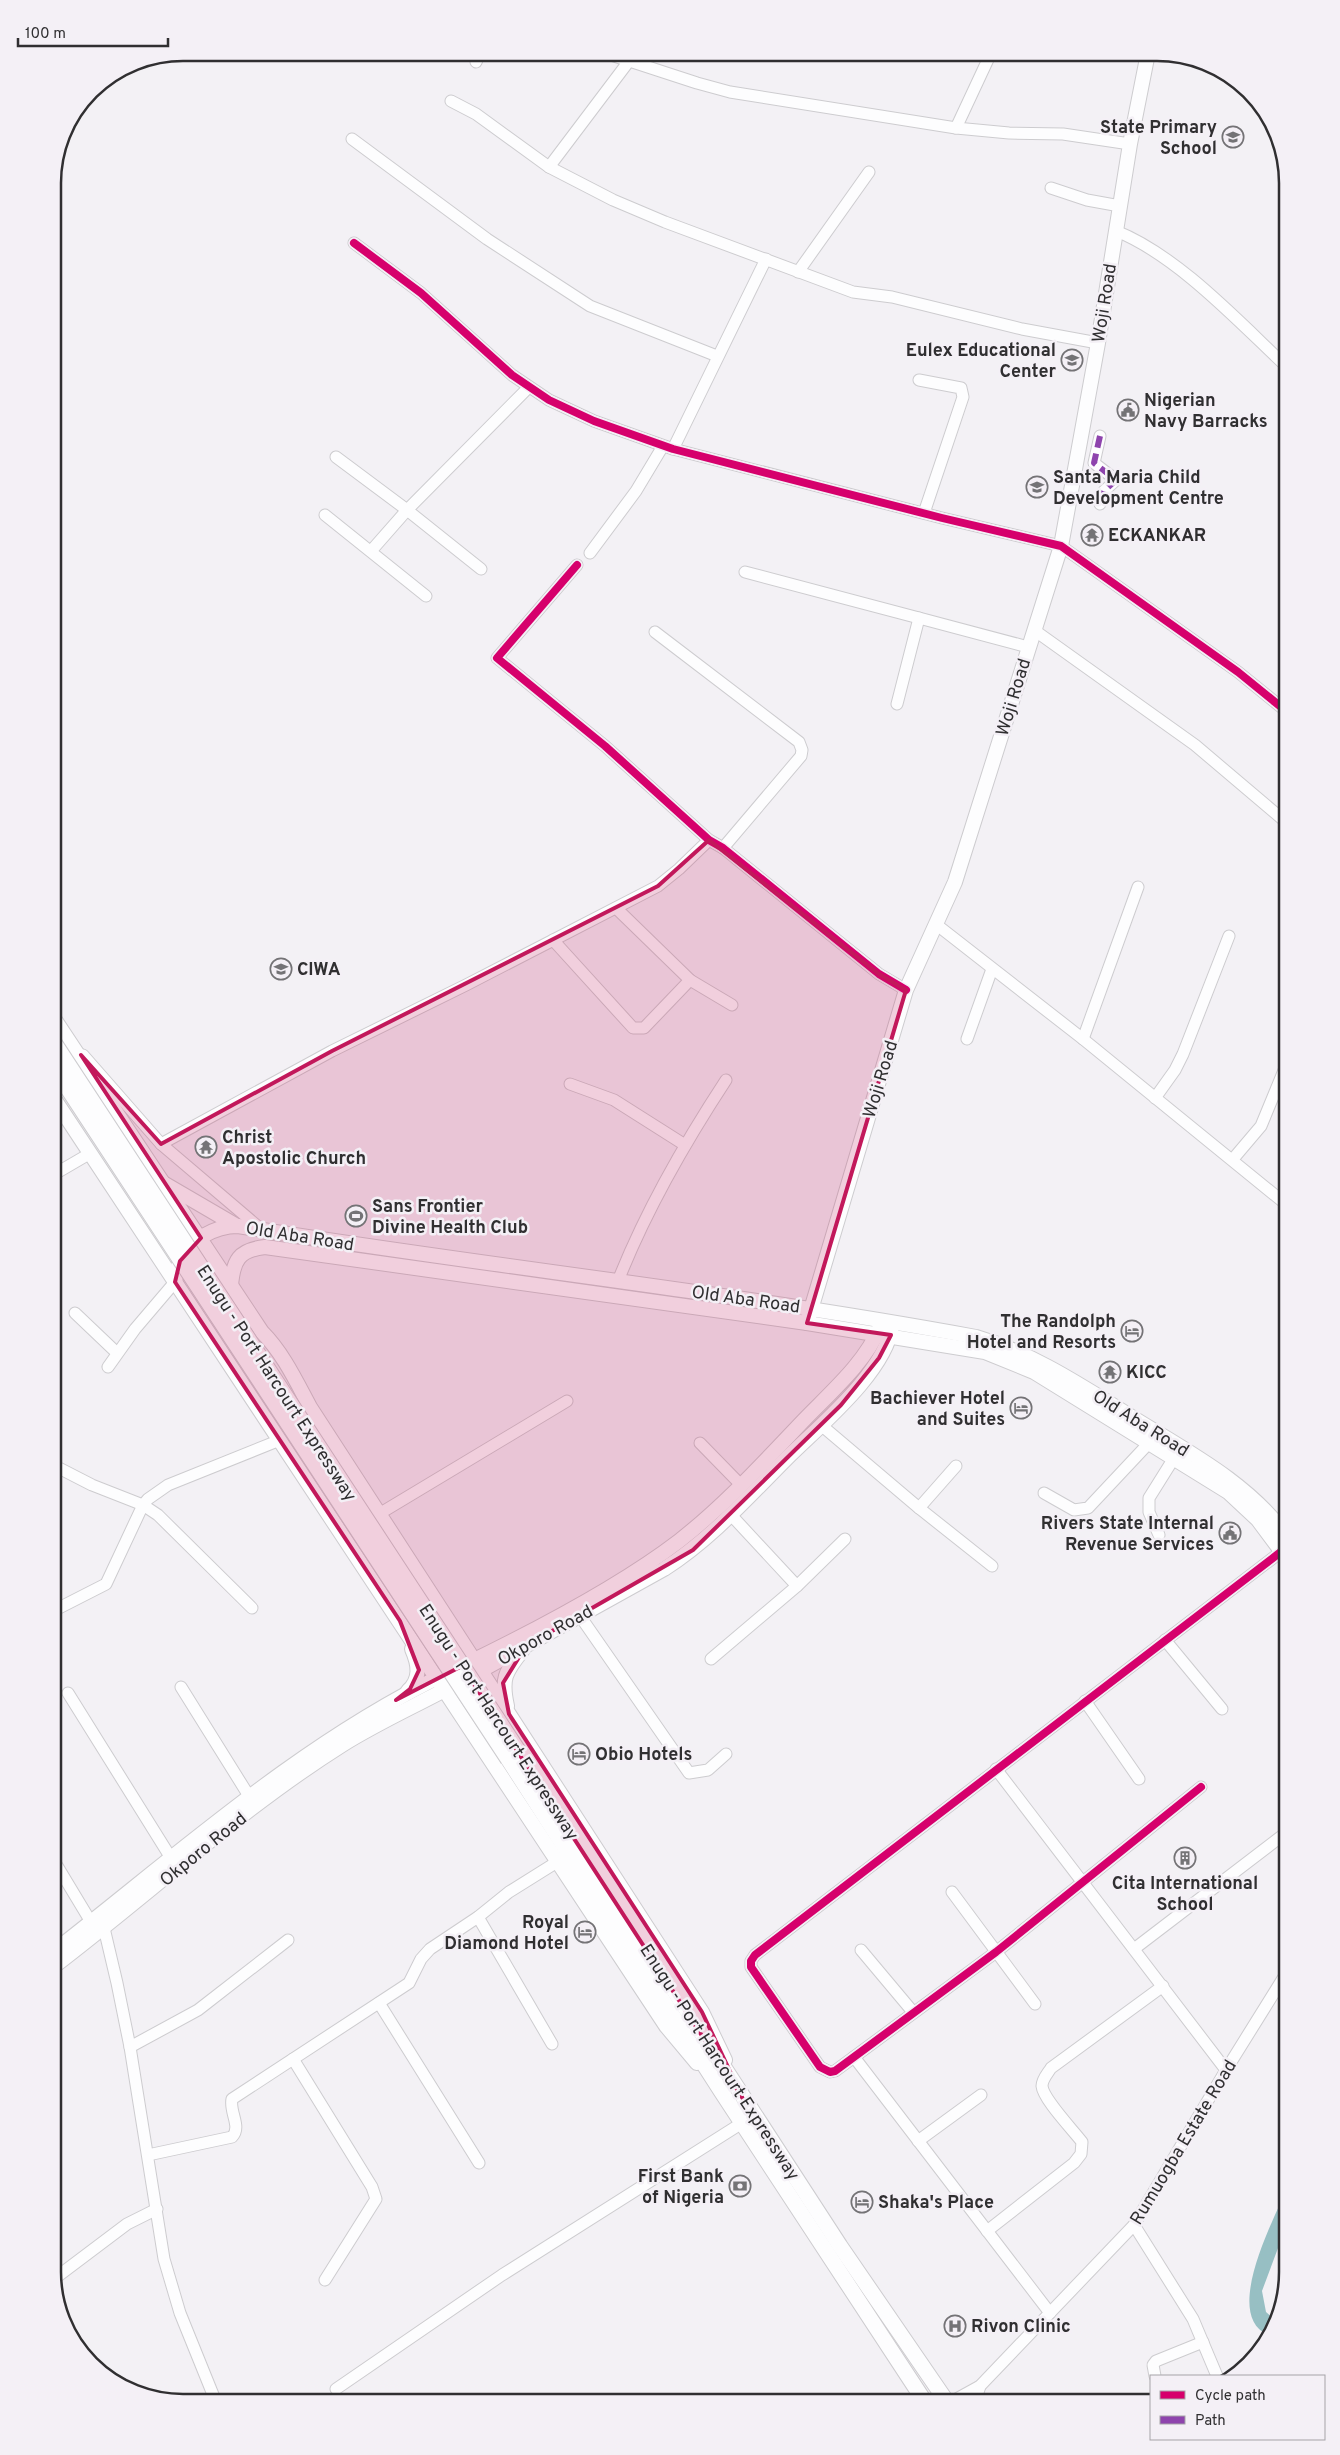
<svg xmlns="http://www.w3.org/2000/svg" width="1340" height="2455" font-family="Overpass,sans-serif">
<rect width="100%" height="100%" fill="#f3f1f5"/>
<path fill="#97bfc3" d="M 1287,2188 L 1287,2224 L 1262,2291 L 1266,2312 L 1273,2318 L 1268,2335 C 1222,2315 1274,2220 1287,2188 Z"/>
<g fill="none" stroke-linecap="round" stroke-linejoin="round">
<g stroke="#cdcccf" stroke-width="13">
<g id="minor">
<path d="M 605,53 L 697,83 L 730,92 L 956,128 L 1009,133 L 1063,134 L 1130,144"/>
<path d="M 476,62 L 480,53"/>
<path d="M 451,101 L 476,114 L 549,167 L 613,200 L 665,222 L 853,292 L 892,297 L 1022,329 L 1098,343"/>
<path d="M 956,128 L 991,53"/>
<path d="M 352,139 L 487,239 L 590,306 L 717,356"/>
<path d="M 549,167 L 629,61"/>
<path d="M 1051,188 L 1087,200 L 1120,206"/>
<path d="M 1116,231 C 1177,255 1239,322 1287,367"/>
<path d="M 354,243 L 421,293 L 512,375 L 549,400 L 594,421 L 673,449 L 942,518 L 1061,546 L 1238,672 L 1286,711"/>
<path d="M 798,272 L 869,172"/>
<path d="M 919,380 L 961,388 L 963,397 L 924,513"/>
<path d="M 1100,436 L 1094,463 L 1116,480 L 1104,491 L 1100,504"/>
<path d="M 673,449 L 766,259"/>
<path d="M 336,457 L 407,510 L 481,569"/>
<path d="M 325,515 L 426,596"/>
<path d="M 371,551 L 407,510 L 529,387"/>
<path d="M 590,553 L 636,491 L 663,446"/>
<path d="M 577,565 L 497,658 L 605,746 L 709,840 L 723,848 L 879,974 L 906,990"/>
<path d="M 745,572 L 919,618"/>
<path d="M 1034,630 L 1195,745 L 1287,823"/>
<path d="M 655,632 L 799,742 L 802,750 L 801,756 L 723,848"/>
<path d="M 897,704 L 919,618 L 1028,647"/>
<path d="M 616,908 L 690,980 L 732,1005"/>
<path d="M 937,925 L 1083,1039 L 1287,1205"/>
<path d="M 553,940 L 633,1028 L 644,1028 L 690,980"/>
<path d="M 967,1039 L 992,969"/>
<path d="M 1083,1039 L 1138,887"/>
<path d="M 83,1055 L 161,1144 L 262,1230"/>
<path d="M 570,1084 L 614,1100 L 685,1145"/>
<path d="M 1155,1098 L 1175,1070 L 1183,1054 L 1229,936"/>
<path d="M 161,1144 L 332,1051 L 466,985 L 658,886 L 679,869 L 709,840"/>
<path d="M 1233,1159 L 1261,1126 L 1287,1063"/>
<path d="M 53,1175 L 89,1154"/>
<path d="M 618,1281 C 646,1210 684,1144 726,1080"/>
<path d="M 75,1313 L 117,1353"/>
<path d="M 108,1367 L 135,1329 L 175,1282"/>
<path d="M 821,1425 L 919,1508 L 992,1566"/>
<path d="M 700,1443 L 741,1485"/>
<path d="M 53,1465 L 92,1485 L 143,1505 L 158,1515 L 252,1608"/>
<path d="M 1044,1493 L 1074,1510 L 1088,1508 L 1149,1443"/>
<path d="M 919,1508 L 956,1466"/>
<path d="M 379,1514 L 567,1401"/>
<path d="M 732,1516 L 797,1586"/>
<path d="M 1159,1535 L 1149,1512 L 1149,1498 L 1174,1458"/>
<path d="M 53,1611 L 106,1584 L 143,1505 L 148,1499 L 168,1485 L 280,1440"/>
<path d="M 580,1616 L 689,1773 L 708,1770 L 726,1754"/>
<path d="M 1165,1640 L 1222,1709"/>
<path d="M 711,1659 L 797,1586 L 845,1539"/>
<path d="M 181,1687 L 249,1796"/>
<path d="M 68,1693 L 171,1858"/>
<path d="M 1085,1701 L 1139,1779"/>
<path d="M 996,1769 L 1226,2070"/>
<path d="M 1201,1787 L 996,1952 L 835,2071 L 830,2072 L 820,2067 L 751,1967 L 751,1961 L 755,1955 L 1282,1551"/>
<path d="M 53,1859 L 91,1922"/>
<path d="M 952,1892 L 1035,2004"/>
<path d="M 478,1917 L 552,2044"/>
<path d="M 104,1928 L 117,1983 L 130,2047 L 164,2259 L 180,2313 L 216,2402"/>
<path d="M 1134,1949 L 1287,1832"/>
<path d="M 861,1950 L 913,2012"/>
<path d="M 379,2003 L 479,2163"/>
<path d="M 130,2047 L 198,2010 L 288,1940"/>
<path d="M 854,2057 L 1050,2313"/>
<path d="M 293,2059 L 372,2187 L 376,2199 L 325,2280"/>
<path d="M 918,2141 L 981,2095"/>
<path d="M 148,2155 L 232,2137 C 242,2127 229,2112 232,2099 L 409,1983 L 421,1959 L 430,1949 L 478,1917 L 509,1892 L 557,1862"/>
<path d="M 1134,2225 L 1193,2319 L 1217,2376"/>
<path d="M 987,2231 L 1074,2163 L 1081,2154 L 1082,2142 C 1073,2130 1043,2099 1042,2086 C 1042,2079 1048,2073 1051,2068 L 1163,1986"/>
<path d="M 54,2279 L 127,2224 L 157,2209"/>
<path d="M 1155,2376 L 1153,2365 L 1156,2361 L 1203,2342"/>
<path d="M 336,2389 L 502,2275 L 742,2123"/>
<path d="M 951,2402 L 980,2386 L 1134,2225 L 1226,2070 L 1287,1972"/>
<path d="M 975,2402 L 980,2386"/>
</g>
</g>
<g stroke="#cdcccf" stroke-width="16">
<g id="major">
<path d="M 53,1017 L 262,1332 C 283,1353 296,1381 310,1407 L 702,2012 L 725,2060"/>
<path d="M 53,1097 L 666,2026 L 697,2063"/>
<path d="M 165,1184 L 237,1226"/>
<path d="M 175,1282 C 176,1276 177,1269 179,1263 C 188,1240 215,1226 238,1226 C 484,1266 732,1292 976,1337 C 1035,1354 1083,1387 1135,1419 C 1190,1453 1248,1483 1287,1536"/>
<path d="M 231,1286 C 233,1260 239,1250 265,1247 L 807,1323 L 985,1352 L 1034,1372 L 1228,1492 L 1258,1520 L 1287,1559"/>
<path d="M 807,1323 L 906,990 L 955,882 L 1061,546 L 1098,343 L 1130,144 L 1148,53"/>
<path d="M 466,1664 C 536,1630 619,1587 679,1541 C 725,1505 764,1462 804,1420 C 831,1392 865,1363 880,1327"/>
<path d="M 473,1675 L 664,1569 C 711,1539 747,1498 786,1459 C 819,1426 885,1373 892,1326"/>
<path d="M 408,1691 C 421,1679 419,1665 412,1649"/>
<path d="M 507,1706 C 501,1679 505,1672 522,1651"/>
<path d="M 53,1952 C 179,1854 300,1744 445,1674"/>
<path d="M 53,1967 C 149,1894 239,1810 342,1745 C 377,1723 415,1706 452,1686"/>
</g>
</g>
<g stroke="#cdcccf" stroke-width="17">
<g id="highway">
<path d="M 519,1752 L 840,2246 L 947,2402"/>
<path d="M 508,1759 L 721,2091 L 925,2402"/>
</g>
</g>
<use href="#minor" stroke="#fdfdfe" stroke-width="11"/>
<use href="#major" stroke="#fdfdfe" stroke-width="14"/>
<use href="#highway" stroke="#fdfdfe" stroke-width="15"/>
<g stroke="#cdcccf" stroke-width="17" stroke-linecap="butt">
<g id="highway-bridge">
<path d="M 53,1041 L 519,1752"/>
<path d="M 53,1066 L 508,1759"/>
</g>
</g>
<use href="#highway-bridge" stroke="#fdfdfe" stroke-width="15"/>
<path stroke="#8e44ad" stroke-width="6" stroke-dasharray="12 6" stroke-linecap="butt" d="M 1100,436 L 1094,463 L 1116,480 L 1104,491 L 1100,504"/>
<g stroke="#f4f0f6" stroke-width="11">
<g id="cycleway">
<path d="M 354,243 L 421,293 L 512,375 L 549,400 L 594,421 L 673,449 L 942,518 L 1061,546 L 1238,672 L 1286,711"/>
<path d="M 577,565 L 497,658 L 605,746 L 709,840 L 723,848 L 879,974 L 906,990"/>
<path d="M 1201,1787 L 996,1952 L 835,2071 L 830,2072 L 820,2067 L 751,1967 L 751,1961 L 755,1955 L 1282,1551"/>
</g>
</g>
<use href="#cycleway" stroke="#d6006c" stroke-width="8"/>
</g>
<path fill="#c2185b" fill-opacity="0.2" stroke="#c2185b" stroke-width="4" stroke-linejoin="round" d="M 709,840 L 879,974 L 906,990 L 807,1323 L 891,1335 L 879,1358 L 841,1405 L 693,1550 L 526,1646 L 503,1683 L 509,1714 L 702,2012 L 743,2099 L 462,1666 L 396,1700 L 410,1689 L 419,1670 L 400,1621 L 175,1282 L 180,1261 L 201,1238 L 81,1055 L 161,1144 L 332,1051 L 658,886 Z"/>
<defs>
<g id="school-ring" transform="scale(1.125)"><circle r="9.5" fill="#f4f0f6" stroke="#747376" stroke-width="1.5"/><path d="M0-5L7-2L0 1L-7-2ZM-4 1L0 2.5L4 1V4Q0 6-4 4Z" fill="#747376"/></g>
<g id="civic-ring" transform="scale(1.125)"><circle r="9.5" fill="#f4f0f6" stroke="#747376" stroke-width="1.5"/><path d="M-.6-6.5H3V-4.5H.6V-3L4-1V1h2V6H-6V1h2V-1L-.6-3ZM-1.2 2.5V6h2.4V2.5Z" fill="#747376"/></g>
<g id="temple-ring" transform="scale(1.125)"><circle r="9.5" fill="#f4f0f6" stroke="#747376" stroke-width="1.5"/><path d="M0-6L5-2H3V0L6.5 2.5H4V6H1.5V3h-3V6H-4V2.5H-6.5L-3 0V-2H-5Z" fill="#747376"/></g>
<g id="university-ring" transform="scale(1.125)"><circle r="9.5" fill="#f4f0f6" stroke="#747376" stroke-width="1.5"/><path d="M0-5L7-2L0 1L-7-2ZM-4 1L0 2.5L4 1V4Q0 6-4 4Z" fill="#747376"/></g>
<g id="stadium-ring" transform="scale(1.125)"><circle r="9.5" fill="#f4f0f6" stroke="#747376" stroke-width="1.5"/><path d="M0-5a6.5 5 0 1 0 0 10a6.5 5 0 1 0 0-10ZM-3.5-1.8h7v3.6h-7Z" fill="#747376"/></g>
<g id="hotel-ring" transform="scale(1.125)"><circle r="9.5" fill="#f4f0f6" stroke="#747376" stroke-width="1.5"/><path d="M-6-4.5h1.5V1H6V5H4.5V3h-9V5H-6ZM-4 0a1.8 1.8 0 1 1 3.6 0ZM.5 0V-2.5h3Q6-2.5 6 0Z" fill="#747376"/></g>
<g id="building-ring" transform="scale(1.125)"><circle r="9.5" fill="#f4f0f6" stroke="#747376" stroke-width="1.5"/><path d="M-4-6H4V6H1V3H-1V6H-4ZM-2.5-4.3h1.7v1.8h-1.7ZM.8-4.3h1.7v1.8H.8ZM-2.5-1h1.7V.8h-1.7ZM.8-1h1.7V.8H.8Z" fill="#747376"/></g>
<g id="bank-ring" transform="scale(1.125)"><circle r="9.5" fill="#f4f0f6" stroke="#747376" stroke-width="1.5"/><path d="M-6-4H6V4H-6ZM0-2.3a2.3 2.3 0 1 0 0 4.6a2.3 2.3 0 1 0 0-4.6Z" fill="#747376"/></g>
<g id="hospital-ring" transform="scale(1.125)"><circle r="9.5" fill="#f4f0f6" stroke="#747376" stroke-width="1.5"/><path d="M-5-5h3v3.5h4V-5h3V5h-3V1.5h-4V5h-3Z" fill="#747376"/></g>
</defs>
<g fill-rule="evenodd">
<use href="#school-ring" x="1233" y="137"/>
<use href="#school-ring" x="1072" y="360"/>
<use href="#civic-ring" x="1128" y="410"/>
<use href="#school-ring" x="1037" y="487"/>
<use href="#temple-ring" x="1092" y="535"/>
<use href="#university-ring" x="281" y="969"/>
<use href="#temple-ring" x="206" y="1147"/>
<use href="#stadium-ring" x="356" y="1216"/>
<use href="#hotel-ring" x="1132" y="1331"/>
<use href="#temple-ring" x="1110" y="1372"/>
<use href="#hotel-ring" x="1021" y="1408"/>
<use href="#civic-ring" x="1230" y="1533"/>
<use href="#hotel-ring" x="579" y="1754"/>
<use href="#building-ring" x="1185" y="1858"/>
<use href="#hotel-ring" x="585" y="1932"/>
<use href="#bank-ring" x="740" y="2186"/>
<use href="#hotel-ring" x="862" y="2202"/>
<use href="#hospital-ring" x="955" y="2326"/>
</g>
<g text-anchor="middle" stroke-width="5" stroke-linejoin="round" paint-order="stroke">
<g font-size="18" font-weight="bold" fill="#302f31" stroke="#f4f0f6" text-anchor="start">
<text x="1217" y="133" text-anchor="end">State Primary<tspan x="1217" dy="21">School</tspan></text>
<text x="1056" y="356" text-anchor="end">Eulex Educational<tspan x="1056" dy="21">Center</tspan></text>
<text x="1144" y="406">Nigerian<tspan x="1144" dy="21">Navy Barracks</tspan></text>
<text x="1053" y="483">Santa Maria Child<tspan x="1053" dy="21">Development Centre</tspan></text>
<text x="1108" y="541">ECKANKAR</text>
<text x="297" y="975">CIWA</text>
<text x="222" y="1143">Christ<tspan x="222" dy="21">Apostolic Church</tspan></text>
<text x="372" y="1212">Sans Frontier<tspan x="372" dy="21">Divine Health Club</tspan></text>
<text x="1116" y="1327" text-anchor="end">The Randolph<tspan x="1116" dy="21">Hotel and Resorts</tspan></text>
<text x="1126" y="1378">KICC</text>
<text x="1005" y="1404" text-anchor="end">Bachiever Hotel<tspan x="1005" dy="21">and Suites</tspan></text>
<text x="1214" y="1529" text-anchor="end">Rivers State Internal<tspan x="1214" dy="21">Revenue Services</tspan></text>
<text x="595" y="1760">Obio Hotels</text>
<text x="1185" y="1889" text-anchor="middle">Cita International<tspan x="1185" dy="21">School</tspan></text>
<text x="569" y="1928" text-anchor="end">Royal<tspan x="569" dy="21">Diamond Hotel</tspan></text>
<text x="724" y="2182" text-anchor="end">First Bank<tspan x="724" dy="21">of Nigeria</tspan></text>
<text x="878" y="2208">Shaka's Place</text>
<text x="971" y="2332">Rivon Clinic</text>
</g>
<g font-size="18" fill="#302f31" stroke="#f4f0f6">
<text transform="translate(1104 303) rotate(-81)" y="6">Woji Road</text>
<text transform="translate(1013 697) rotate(-73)" y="6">Woji Road</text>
<text transform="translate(880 1079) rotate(-73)" y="6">Woji Road</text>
<text transform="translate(300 1236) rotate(9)" y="6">Old Aba Road</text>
<text transform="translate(746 1299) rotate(8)" y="6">Old Aba Road</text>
<text transform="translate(277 1383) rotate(57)" y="6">Enugu - Port Harcourt Expressway</text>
<text transform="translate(1141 1423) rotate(32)" y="6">Old Aba Road</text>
<text transform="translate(545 1635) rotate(-29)" y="6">Okporo Road</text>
<text transform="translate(499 1722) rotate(57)" y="6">Enugu - Port Harcourt Expressway</text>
<text transform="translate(203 1849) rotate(-39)" y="6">Okporo Road</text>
<text transform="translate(720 2062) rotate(57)" y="6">Enugu - Port Harcourt Expressway</text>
<text transform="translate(1183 2142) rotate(-59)" y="6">Rumuogba Estate Road</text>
</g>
</g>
<path d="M0 0H1340V2455H0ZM183 61H1157A122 122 0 0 1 1279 183V2272A122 122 0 0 1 1157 2394H183A122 122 0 0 1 61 2272V183A122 122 0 0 1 183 61Z" fill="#f4f0f6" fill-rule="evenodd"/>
<path fill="none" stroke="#302f31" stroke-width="2.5" d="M183 61H1157A122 122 0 0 1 1279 183V2272A122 122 0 0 1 1157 2394H183A122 122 0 0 1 61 2272V183A122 122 0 0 1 183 61Z"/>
<rect x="1150" y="2375" width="175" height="65" fill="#f4f0f6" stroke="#a6a3a7"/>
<rect x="1160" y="2391" width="25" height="8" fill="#d6006c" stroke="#a6a3a7"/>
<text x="1195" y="2400" font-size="15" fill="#302f31">Cycle path</text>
<rect x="1160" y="2416" width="25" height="8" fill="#8e44ad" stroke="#a6a3a7"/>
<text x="1195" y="2425" font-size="15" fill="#302f31">Path</text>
<path d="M18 38v8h150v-8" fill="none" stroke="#302f31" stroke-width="2.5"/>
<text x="25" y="38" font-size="15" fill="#302f31" stroke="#f4f0f6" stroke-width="4" paint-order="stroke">100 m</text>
</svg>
